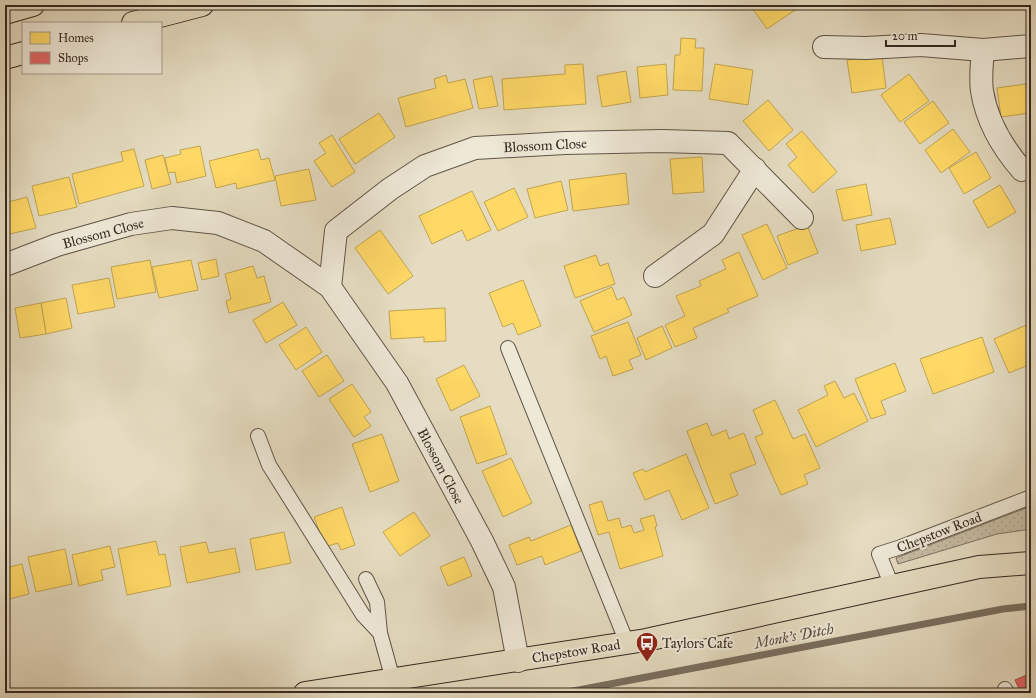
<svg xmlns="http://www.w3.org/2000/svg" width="1036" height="698" font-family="'IM FELL Great Primer',serif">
<defs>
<pattern id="grass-dots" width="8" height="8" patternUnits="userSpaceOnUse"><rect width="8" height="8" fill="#c7bda6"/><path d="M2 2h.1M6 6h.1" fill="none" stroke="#aca28f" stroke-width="1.8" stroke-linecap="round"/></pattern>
</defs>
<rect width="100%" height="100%" fill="#e5dcc1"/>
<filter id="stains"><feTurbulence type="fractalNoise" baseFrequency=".005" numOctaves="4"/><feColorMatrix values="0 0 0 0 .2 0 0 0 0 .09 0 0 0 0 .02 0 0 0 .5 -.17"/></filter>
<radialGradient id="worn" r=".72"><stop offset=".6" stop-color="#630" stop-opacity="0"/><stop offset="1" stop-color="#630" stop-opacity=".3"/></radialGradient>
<path fill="url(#grass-dots)" stroke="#7e7263" d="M 1031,506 L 1031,529 L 997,534 L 898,564 L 896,558 Z"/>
<g fill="#ffd966" stroke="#c2a451">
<path d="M 750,5 L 791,5 L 795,10 L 767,29 Z"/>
<path d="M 825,5 L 852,5 L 853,6 L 825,9 Z"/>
<path d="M 681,38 L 696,39 L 695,48 L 704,48 L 702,91 L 673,90 L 675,55 L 680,55 Z"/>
<path d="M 882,56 L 886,88 L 852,93 L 847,60 Z"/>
<path d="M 583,64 L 586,104 L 504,110 L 502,79 L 565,74 L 565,65 Z"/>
<path d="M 666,64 L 668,95 L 640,98 L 637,67 Z"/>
<path d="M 715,64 L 753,70 L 748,105 L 709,99 Z"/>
<path d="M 626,71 L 631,102 L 602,107 L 597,76 Z"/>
<path d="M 909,74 L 929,101 L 900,122 L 881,95 Z"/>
<path d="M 446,75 L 448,83 L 465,79 L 473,108 L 406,127 L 398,98 L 436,88 L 434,79 Z"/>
<path d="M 492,76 L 498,106 L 479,109 L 473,80 Z"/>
<path d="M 1026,84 L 1030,113 L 1001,117 L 997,88 Z"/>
<path d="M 768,100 L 793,130 L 769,151 L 743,121 Z"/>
<path d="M 933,101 L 949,123 L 920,144 L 904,122 Z"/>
<path d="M 379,113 L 395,137 L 355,164 L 339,139 Z"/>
<path d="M 953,129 L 970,152 L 941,173 L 925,150 Z"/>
<path d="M 802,131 L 837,172 L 813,193 L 788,165 L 797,157 L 786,144 Z"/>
<path d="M 332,135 L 355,172 L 332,187 L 314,161 L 326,153 L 319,143 Z"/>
<path d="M 200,146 L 206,176 L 177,183 L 175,172 L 168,173 L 165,158 L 181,154 L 180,150 Z"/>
<path d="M 134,149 L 144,186 L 79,204 L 72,174 L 123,161 L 121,152 Z"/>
<path d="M 258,149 L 261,160 L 269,158 L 275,180 L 237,189 L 236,183 L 216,188 L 209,161 Z"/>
<path d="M 976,152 L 991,178 L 964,194 L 949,168 Z"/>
<path d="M 163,155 L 171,184 L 152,189 L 145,160 Z"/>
<path d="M 702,157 L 704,192 L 673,194 L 670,159 Z"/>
<path d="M 309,169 L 316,200 L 281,206 L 275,176 Z"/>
<path d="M 626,173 L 629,204 L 573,211 L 569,180 Z"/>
<path d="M 69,177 L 77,207 L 39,216 L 32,186 Z"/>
<path d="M 561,181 L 568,210 L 535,218 L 527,189 Z"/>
<path d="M 866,184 L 872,215 L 843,221 L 836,190 Z"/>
<path d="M 1000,185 L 1016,212 L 988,228 L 973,201 Z"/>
<path d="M 514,188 L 528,217 L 498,231 L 484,202 Z"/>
<path d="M 472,191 L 491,230 L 467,241 L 462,230 L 432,244 L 419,216 Z"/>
<path d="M 27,197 L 36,228 L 5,235 L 5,203 Z"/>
<path d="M 890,218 L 896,244 L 861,251 L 856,225 Z"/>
<path d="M 767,224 L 787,268 L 763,280 L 742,235 Z"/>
<path d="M 807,225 L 818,253 L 788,265 L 777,236 Z"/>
<path d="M 380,230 L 413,276 L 388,294 L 355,248 Z"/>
<path d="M 739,252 L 758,296 L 727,309 L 729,312 L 693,328 L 697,338 L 675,347 L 665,325 L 685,316 L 676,296 L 701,286 L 699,281 L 726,269 L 722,260 Z"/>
<path d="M 596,255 L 600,266 L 608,263 L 615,284 L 575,298 L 564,266 Z"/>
<path d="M 216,259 L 219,276 L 202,280 L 198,263 Z"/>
<path d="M 150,260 L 156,292 L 117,299 L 111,267 Z"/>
<path d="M 191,260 L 198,290 L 159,298 L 152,267 Z"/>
<path d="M 253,266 L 257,278 L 264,276 L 271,302 L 229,313 L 226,301 L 231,299 L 225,274 Z"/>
<path d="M 109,278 L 115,307 L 78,314 L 72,285 Z"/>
<path d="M 523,280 L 541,326 L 518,335 L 513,323 L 503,327 L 489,293 Z"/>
<path d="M 612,287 L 617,300 L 624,297 L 632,315 L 594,332 L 580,301 Z"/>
<path d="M 66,298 L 72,328 L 46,334 L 41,303 Z"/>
<path d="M 283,302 L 297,325 L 266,343 L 253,320 Z"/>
<path d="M 41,303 L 46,334 L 20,338 L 15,308 Z"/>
<path d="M 445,308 L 446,341 L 424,342 L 424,337 L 391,339 L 389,311 Z"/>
<path d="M 628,322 L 641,355 L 629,360 L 633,369 L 613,376 L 606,356 L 600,359 L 591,336 Z"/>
<path d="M 1031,323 L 1031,364 L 1009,373 L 994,339 Z"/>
<path d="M 662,326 L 672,348 L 646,360 L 637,338 Z"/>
<path d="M 306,327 L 322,352 L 296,370 L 279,345 Z"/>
<path d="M 982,337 L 994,372 L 933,394 L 920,359 Z"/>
<path d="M 327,355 L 344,381 L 319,397 L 302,371 Z"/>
<path d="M 895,363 L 906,391 L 881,401 L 886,414 L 871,419 L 855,379 Z"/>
<path d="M 464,365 L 480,396 L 451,411 L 436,379 Z"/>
<path d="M 835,381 L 844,398 L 854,393 L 868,421 L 816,447 L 798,410 L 828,395 L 824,386 Z"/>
<path d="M 352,384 L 371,412 L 364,417 L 371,426 L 354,437 L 329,399 Z"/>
<path d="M 775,400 L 793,439 L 805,434 L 820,468 L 804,475 L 808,484 L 781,495 L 755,437 L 763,434 L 753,410 Z"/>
<path d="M 490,406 L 507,454 L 477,464 L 460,417 Z"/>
<path d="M 707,423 L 712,436 L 726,430 L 729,439 L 744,433 L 756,464 L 730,474 L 738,495 L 715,504 L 687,431 Z"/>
<path d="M 382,434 L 399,481 L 370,492 L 352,444 Z"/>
<path d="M 686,454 L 709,508 L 682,520 L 669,490 L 645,500 L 633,473 L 643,469 L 645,472 Z"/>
<path d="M 511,458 L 532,503 L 503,517 L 482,471 Z"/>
<path d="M 602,501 L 608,521 L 619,518 L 622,528 L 631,525 L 634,533 L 644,530 L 640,519 L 654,515 L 657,526 L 655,527 L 663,556 L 620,569 L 609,532 L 598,535 L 589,505 Z"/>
<path d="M 342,507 L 355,545 L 341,550 L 338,543 L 325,547 L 314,517 Z"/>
<path d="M 414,512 L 430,536 L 400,556 L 383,532 Z"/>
<path d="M 571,525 L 581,551 L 545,565 L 542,556 L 517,565 L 509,545 L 529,537 L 531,541 Z"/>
<path d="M 284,532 L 291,563 L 256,570 L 250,539 Z"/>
<path d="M 156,541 L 159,555 L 165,554 L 171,586 L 127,595 L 118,549 Z"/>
<path d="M 206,542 L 209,553 L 235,548 L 240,572 L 187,583 L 180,547 Z"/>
<path d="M 110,546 L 115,567 L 101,570 L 103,580 L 79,586 L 72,555 Z"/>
<path d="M 65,549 L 72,584 L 36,592 L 28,557 Z"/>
<path d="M 464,557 L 472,576 L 448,586 L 440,567 Z"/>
<path d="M 22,564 L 29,594 L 5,600 L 5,568 Z"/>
</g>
<path fill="#e06666" stroke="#ac5351" d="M 1031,673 L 1031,693 L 1021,693 L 1015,680 Z"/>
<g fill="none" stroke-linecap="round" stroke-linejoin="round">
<path stroke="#7a6f60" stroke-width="7" d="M 563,693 L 1003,609 L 1031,606"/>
<g stroke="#605548" stroke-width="16">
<g id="service">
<path d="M 508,348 L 627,643"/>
<path d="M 258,436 L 269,465 L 363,615 L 380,633"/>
<path d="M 366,579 L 377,602 L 380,633 L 393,680"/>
<path d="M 892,586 L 879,554 L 901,547 L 1031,497"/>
<path d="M 1005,689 L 1007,693"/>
</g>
</g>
<g stroke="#605548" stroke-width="24">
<g id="minor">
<path d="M 824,47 L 866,48 L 921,45 L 983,50 L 1031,46"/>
<path d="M 983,50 C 982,63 980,78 982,91 C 987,122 1002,147 1022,170"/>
<path d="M 5,265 L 57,245 L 131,224 L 172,218 L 218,223 L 264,241 L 330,287 L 397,383 L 482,541 L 504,587 L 518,661"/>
<path d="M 655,276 L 713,234 L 755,169"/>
<path d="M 330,287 L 336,231 L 390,189 L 425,166 L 475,148 L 565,143 L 662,141 L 728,143 L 802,218"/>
</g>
</g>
<g stroke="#342820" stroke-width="24">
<path id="primary" d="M 305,693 L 646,640 L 979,567 L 1031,563"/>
</g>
<g stroke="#342820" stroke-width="24">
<g id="motorway">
<path d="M 5,13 L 33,5"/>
<path d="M 133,23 L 202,5"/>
<path d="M 5,58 L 23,53"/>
</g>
</g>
<use href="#service" stroke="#eee8d7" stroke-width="14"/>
<use href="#minor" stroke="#eee8d7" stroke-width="22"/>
<use href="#primary" stroke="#e5dcc1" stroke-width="22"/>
<use href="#motorway" stroke="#e5dcc1" stroke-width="22"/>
</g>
<defs>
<g id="bus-pin" transform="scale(1.15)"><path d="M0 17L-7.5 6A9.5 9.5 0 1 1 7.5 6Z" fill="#8f2418" stroke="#eee8d7"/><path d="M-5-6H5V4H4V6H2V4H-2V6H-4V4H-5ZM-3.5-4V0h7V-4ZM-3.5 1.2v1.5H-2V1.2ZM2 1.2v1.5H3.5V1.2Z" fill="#fff"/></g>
</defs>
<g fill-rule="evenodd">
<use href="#bus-pin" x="647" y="643"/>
</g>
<g text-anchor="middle" stroke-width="4" stroke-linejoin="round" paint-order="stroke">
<g font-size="14" fill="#342820" stroke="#eee8d7">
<text transform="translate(545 145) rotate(-3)" y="5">Blossom Close</text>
<text transform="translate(103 233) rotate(-15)" y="5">Blossom Close</text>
<text transform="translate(441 466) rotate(62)" y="5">Blossom Close</text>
<text transform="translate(939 532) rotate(-21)" y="5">Chepstow Road</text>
<text transform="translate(576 651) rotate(-9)" y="5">Chepstow Road</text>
</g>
<g font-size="14" fill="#342820" stroke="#eee8d7" text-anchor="start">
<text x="662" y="648">Taylors Cafe</text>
</g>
<g font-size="15" font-style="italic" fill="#574c40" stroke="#eee8d7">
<text transform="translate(794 636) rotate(-11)" y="5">Monk's Ditch</text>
</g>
</g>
<rect width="1036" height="698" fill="none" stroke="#e5dcc1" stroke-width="20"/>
<rect x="6" y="6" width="1024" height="686" fill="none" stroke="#342820" stroke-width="2"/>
<rect x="10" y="10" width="1016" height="678" fill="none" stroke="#342820"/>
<rect x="22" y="22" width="140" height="52" fill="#eee8d7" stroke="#a49b8e"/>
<rect x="30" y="32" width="20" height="12" fill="#ffd966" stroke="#a49b8e"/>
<text x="58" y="42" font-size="12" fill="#342820">Homes</text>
<rect x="30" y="52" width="20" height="12" fill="#e06666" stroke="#a49b8e"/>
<text x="58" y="62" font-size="12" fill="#342820">Shops</text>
<path d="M886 40v6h69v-6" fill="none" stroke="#342820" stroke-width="2"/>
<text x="892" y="40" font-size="12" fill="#342820" stroke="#eee8d7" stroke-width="3" paint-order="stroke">20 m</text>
<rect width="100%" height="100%" filter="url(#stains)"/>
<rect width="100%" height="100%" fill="url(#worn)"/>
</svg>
